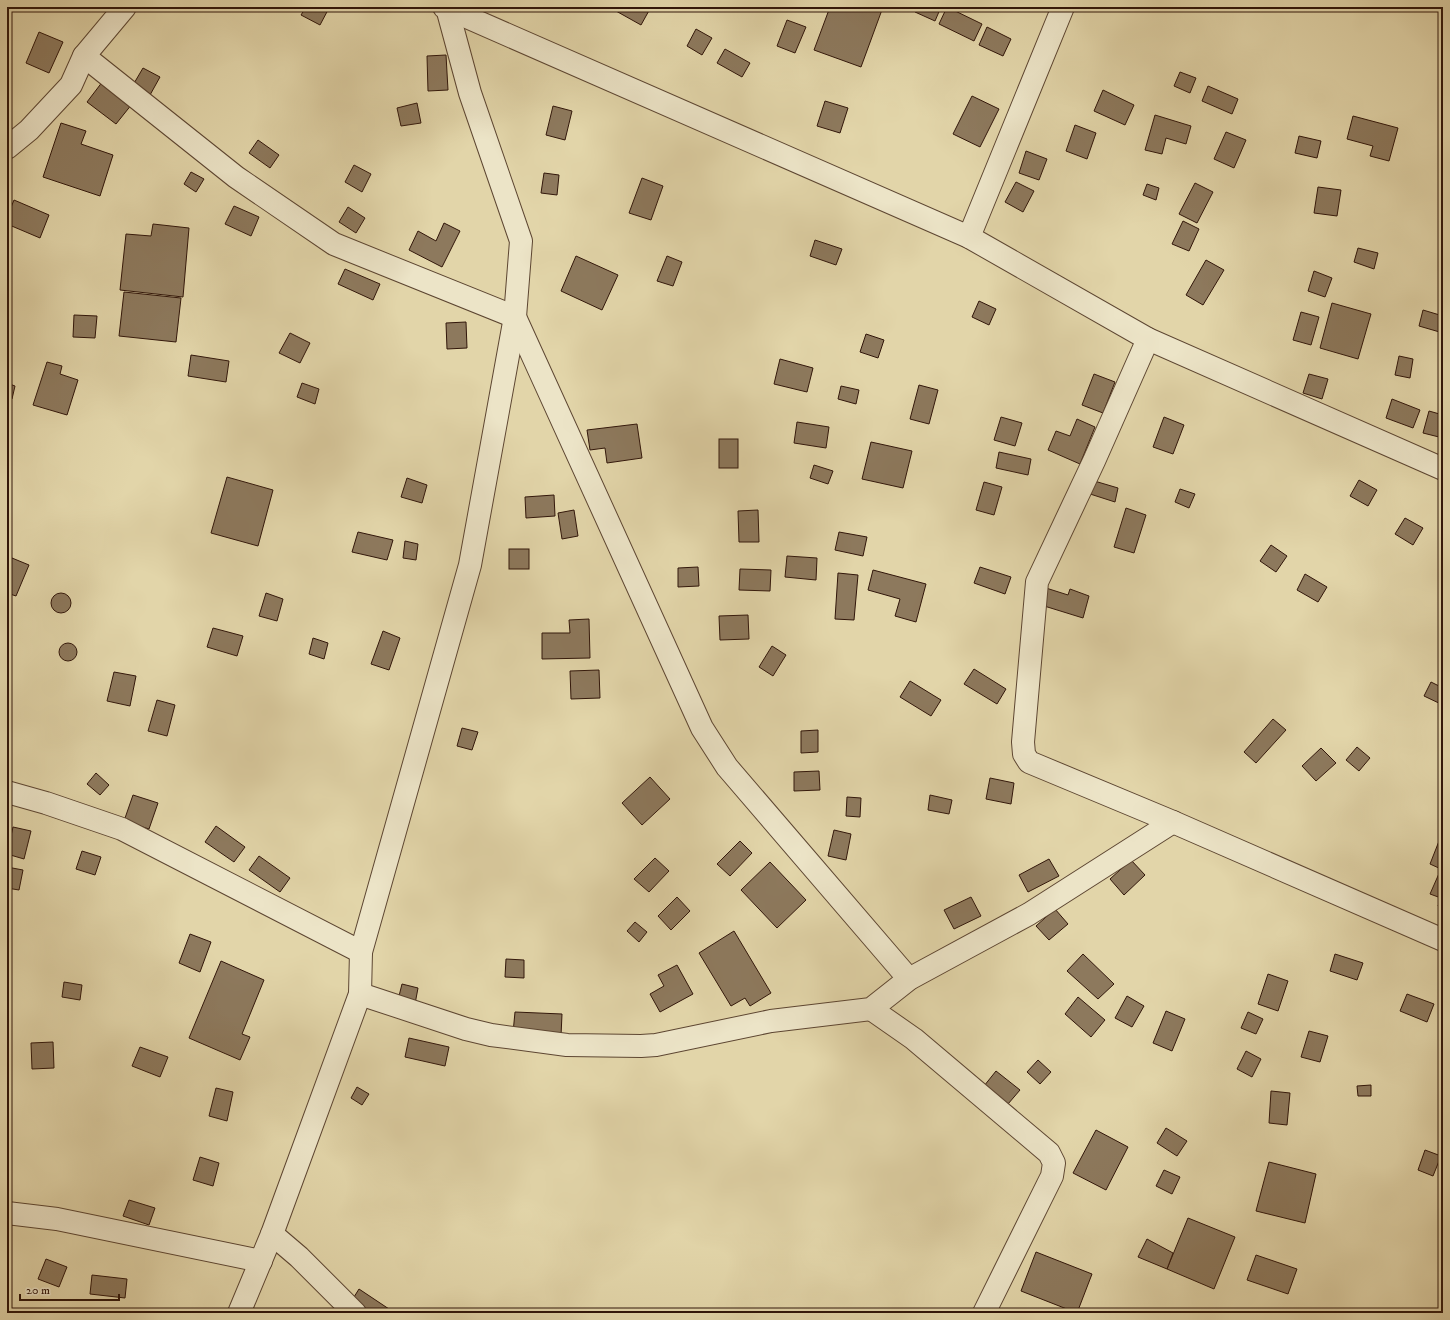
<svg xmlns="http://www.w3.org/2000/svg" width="1450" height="1320" font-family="'IM FELL DW Pica',serif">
<rect width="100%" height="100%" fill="#e2d5a9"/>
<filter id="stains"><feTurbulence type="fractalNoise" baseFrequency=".005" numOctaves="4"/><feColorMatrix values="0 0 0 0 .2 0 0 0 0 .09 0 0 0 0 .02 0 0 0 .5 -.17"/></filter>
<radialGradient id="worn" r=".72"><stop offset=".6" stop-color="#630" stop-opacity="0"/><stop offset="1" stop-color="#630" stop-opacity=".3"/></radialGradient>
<g fill="#8d795d" stroke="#31160a">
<path d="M 306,7 L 326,7 L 329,8 L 320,25 L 301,15 Z"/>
<path d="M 618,7 L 651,7 L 641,25 L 616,11 Z"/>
<path d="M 830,7 L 883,7 L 861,67 L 814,50 Z"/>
<path d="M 917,7 L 941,7 L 935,21 L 915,12 Z"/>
<path d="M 947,7 L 982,24 L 974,41 L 939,24 Z"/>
<path d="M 787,20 L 806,27 L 795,53 L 777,46 Z"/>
<path d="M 987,27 L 1011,39 L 1003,56 L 979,45 Z"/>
<path d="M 696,29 L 712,38 L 702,55 L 687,46 Z"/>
<path d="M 39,32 L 63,42 L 49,73 L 26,63 Z"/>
<path d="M 725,49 L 750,63 L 742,77 L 717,63 Z"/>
<path d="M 446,55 L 448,90 L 428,91 L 427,56 Z"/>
<path d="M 143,68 L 160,77 L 150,95 L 133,85 Z"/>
<path d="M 1180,72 L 1196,78 L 1190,93 L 1174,86 Z"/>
<path d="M 103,81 L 132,104 L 116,124 L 87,102 Z"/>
<path d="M 1208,86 L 1238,99 L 1232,114 L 1202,101 Z"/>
<path d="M 1103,90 L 1134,105 L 1125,125 L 1094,111 Z"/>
<path d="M 972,96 L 999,109 L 980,147 L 953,134 Z"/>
<path d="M 825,101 L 848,108 L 840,133 L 817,126 Z"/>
<path d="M 417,103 L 421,123 L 401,126 L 397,108 Z"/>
<path d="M 553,106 L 572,111 L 565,140 L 546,135 Z"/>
<path d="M 1155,115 L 1191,126 L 1186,144 L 1166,138 L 1162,154 L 1145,150 Z"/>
<path d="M 1353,116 L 1398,128 L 1389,161 L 1370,156 L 1373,146 L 1347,139 Z"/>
<path d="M 61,123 L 86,131 L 81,144 L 113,155 L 100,196 L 43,177 Z"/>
<path d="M 1075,125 L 1096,133 L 1087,159 L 1066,151 Z"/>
<path d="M 1226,132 L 1246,140 L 1234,168 L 1214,159 Z"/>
<path d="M 1299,136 L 1321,141 L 1317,158 L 1295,153 Z"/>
<path d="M 258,140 L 279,155 L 270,168 L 249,153 Z"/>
<path d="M 1026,151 L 1047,159 L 1039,180 L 1019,173 Z"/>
<path d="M 354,165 L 371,174 L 362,192 L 345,182 Z"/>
<path d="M 191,172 L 204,179 L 196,192 L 184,184 Z"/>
<path d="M 544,173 L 559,175 L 557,195 L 541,193 Z"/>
<path d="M 642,178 L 663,186 L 651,220 L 629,213 Z"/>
<path d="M 1016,182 L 1034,191 L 1023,212 L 1005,202 Z"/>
<path d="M 1195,183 L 1213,192 L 1197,223 L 1179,214 Z"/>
<path d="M 1147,184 L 1159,188 L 1156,200 L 1143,195 Z"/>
<path d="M 1318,187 L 1341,190 L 1337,216 L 1314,213 Z"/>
<path d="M 14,200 L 49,215 L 40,238 L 7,224 L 7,217 Z"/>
<path d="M 234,206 L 259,217 L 251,236 L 225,224 Z"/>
<path d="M 348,207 L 365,218 L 356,233 L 339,222 Z"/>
<path d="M 1183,221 L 1199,229 L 1189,251 L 1172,244 Z"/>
<path d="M 444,223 L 460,231 L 442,267 L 409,250 L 418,231 L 436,241 Z"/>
<path d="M 153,224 L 189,228 L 183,297 L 120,290 L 126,234 L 151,236 Z"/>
<path d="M 815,240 L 842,249 L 836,265 L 810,256 Z"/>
<path d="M 1358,248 L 1378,253 L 1374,269 L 1354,262 Z"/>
<path d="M 576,256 L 618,275 L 602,310 L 561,291 Z"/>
<path d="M 667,256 L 682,262 L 673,286 L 657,281 Z"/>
<path d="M 1206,260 L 1224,270 L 1203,305 L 1186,295 Z"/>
<path d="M 345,269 L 380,284 L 373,300 L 338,284 Z"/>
<path d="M 1314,271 L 1332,278 L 1325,297 L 1308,291 Z"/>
<path d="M 124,292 L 181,298 L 176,342 L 119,336 Z"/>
<path d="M 979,301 L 996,309 L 989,325 L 972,317 Z"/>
<path d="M 1332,303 L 1371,314 L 1358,359 L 1320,348 Z"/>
<path d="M 1423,310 L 1443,316 L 1443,333 L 1419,326 Z"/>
<path d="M 1301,312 L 1319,317 L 1311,345 L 1293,340 Z"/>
<path d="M 74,315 L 97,316 L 95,338 L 73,337 Z"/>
<path d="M 466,322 L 467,348 L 447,349 L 446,323 Z"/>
<path d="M 290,333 L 310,343 L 300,363 L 279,353 Z"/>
<path d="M 866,334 L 884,340 L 878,358 L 860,352 Z"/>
<path d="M 191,355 L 229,361 L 226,382 L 188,376 Z"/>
<path d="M 1399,356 L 1413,359 L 1410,378 L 1395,375 Z"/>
<path d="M 780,359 L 813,368 L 807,392 L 774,384 Z"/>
<path d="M 47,362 L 62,366 L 60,374 L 78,380 L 67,415 L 33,405 Z"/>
<path d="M 1094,374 L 1115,382 L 1103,413 L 1082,405 Z"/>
<path d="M 1309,374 L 1328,379 L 1322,399 L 1303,393 Z"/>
<path d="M 7,383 L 15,386 L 12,399 L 7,398 Z"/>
<path d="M 302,383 L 319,389 L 315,404 L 297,397 Z"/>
<path d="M 919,385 L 938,390 L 929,424 L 910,419 Z"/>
<path d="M 841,386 L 859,390 L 856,404 L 838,399 Z"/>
<path d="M 1392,399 L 1420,410 L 1413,428 L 1386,418 Z"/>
<path d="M 1429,411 L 1443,415 L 1443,438 L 1423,433 Z"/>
<path d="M 1001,417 L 1022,423 L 1015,446 L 994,440 Z"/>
<path d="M 1164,417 L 1184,425 L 1173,454 L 1153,447 Z"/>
<path d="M 1077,419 L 1095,427 L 1080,464 L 1048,450 L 1056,431 L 1070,436 Z"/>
<path d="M 797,422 L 829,427 L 826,448 L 794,443 Z"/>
<path d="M 637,424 L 642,458 L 607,463 L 605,448 L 590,450 L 587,430 Z"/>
<rect x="719" y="439" width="19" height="29"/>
<path d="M 871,442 L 912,451 L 903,488 L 862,479 Z"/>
<path d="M 999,452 L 1031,459 L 1028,475 L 996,468 Z"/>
<path d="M 814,465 L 833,471 L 828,484 L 810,478 Z"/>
<path d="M 227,477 L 273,490 L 258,546 L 211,533 Z"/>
<path d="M 407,478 L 427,485 L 422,503 L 401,497 Z"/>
<path d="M 1091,480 L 1118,488 L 1115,502 L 1087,493 Z"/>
<path d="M 1359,480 L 1377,490 L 1368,506 L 1350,496 Z"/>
<path d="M 984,482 L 1002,487 L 994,515 L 976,510 Z"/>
<path d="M 1180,489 L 1195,494 L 1189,508 L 1175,502 Z"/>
<path d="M 554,495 L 555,516 L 526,518 L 525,497 Z"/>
<path d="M 1126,508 L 1146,515 L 1134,553 L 1114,547 Z"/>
<path d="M 574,510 L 578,536 L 562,539 L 558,513 Z"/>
<path d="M 758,510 L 759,542 L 739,542 L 738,511 Z"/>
<path d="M 1405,518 L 1423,528 L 1413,545 L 1395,534 Z"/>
<path d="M 358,532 L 393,540 L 387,560 L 352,552 Z"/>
<path d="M 839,532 L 867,537 L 863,556 L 835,550 Z"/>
<path d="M 405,541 L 418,544 L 416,560 L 403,558 Z"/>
<path d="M 1271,545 L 1287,556 L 1276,572 L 1260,561 Z"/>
<rect x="509" y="549" width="20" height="20"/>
<path d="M 787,556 L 817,558 L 816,580 L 785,577 Z"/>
<path d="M 12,558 L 29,565 L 16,596 L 7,593 L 7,571 Z"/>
<path d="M 698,567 L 699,586 L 678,587 L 678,568 Z"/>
<path d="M 980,567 L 1011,577 L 1005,594 L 974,583 Z"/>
<path d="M 740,569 L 771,570 L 770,591 L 739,590 Z"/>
<path d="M 873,570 L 926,584 L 916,622 L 895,616 L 900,599 L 868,590 Z"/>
<path d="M 838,573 L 858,575 L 854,620 L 835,619 Z"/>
<path d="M 1305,574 L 1327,587 L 1318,602 L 1297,590 Z"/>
<path d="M 1046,588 L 1068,595 L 1070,589 L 1089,596 L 1083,618 L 1041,605 Z"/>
<path d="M 266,593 L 283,599 L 277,621 L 259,616 Z"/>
<circle cx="61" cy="603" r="10"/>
<path d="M 748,615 L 749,639 L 720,640 L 719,616 Z"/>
<path d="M 589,619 L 590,658 L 542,659 L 542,633 L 570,633 L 569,620 Z"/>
<path d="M 213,628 L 243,636 L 237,656 L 207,647 Z"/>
<path d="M 383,631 L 400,638 L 389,670 L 371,664 Z"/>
<path d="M 313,638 L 328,643 L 324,659 L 309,654 Z"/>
<circle cx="68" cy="652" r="9"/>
<path d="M 772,646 L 786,655 L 773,676 L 759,667 Z"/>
<path d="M 974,669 L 1006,689 L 997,704 L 964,684 Z"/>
<path d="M 599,670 L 600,698 L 571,699 L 570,671 Z"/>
<path d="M 114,672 L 136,676 L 130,706 L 107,701 Z"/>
<path d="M 910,681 L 941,700 L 931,716 L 900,697 Z"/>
<path d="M 1431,682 L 1443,688 L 1443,705 L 1424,696 Z"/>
<path d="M 157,700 L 175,705 L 167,736 L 148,731 Z"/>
<path d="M 1273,719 L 1286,730 L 1256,763 L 1244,752 Z"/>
<path d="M 462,728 L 478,732 L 472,750 L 457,746 Z"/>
<path d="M 818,730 L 818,752 L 801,753 L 801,731 Z"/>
<path d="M 1357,747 L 1370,758 L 1359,771 L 1346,760 Z"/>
<path d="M 1321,748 L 1336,763 L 1316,781 L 1302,766 Z"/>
<path d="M 819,771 L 820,790 L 794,791 L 794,772 Z"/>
<path d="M 96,773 L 109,785 L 100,795 L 87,784 Z"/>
<path d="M 650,777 L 670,799 L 642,825 L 622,803 Z"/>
<path d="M 990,778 L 1014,783 L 1011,804 L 986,799 Z"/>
<path d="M 133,795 L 158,803 L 149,829 L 124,821 Z"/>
<path d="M 930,795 L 952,800 L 949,814 L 928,810 Z"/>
<path d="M 847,797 L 861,798 L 860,817 L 846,816 Z"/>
<path d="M 216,826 L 245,847 L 234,862 L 205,842 Z"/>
<path d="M 13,827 L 31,831 L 24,859 L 7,854 Z"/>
<path d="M 834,830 L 851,834 L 846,860 L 828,856 Z"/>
<path d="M 1441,836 L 1443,837 L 1443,908 L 1438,906 L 1441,898 L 1430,894 L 1441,869 L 1430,864 Z"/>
<path d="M 740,841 L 752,853 L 730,876 L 717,864 Z"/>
<path d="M 82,851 L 101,857 L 95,875 L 76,869 Z"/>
<path d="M 259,856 L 290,878 L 280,892 L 249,870 Z"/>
<path d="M 655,858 L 669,871 L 649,892 L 634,879 Z"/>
<path d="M 1049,859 L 1059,876 L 1028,892 L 1019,875 Z"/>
<path d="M 1131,860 L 1145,875 L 1124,895 L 1110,879 Z"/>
<path d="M 770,862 L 806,900 L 777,928 L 741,890 Z"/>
<path d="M 7,867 L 23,870 L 19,890 L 7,888 Z"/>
<path d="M 677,897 L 690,911 L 671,930 L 658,916 Z"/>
<path d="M 971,897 L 981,916 L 954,929 L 944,910 Z"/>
<path d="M 1055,909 L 1068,924 L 1049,940 L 1036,926 Z"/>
<path d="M 635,922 L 647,932 L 639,942 L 627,931 Z"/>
<path d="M 734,931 L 771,993 L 750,1006 L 745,998 L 731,1006 L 699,953 Z"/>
<path d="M 190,934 L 211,942 L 200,972 L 179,963 Z"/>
<path d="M 1083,954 L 1114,984 L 1098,999 L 1067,971 Z"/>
<path d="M 1335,954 L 1363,963 L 1357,980 L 1330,971 Z"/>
<path d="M 506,959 L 524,960 L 524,978 L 505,977 Z"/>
<path d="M 221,961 L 264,980 L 242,1034 L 250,1037 L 240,1060 L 189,1038 Z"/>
<path d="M 677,965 L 693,994 L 660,1012 L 650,994 L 664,986 L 658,975 Z"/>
<path d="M 1268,974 L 1288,981 L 1278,1011 L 1258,1004 Z"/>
<path d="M 64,982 L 82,985 L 80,1000 L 62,997 Z"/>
<path d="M 402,984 L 418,988 L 415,1004 L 398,1000 Z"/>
<path d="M 1407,994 L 1434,1004 L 1427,1022 L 1400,1011 Z"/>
<path d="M 1127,996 L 1144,1006 L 1132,1027 L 1115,1018 Z"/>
<path d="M 1078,997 L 1105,1020 L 1091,1037 L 1065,1014 Z"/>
<path d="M 1166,1011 L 1185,1019 L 1172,1051 L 1153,1043 Z"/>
<path d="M 515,1012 L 562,1014 L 561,1036 L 513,1033 Z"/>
<path d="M 1248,1012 L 1263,1019 L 1256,1034 L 1241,1028 Z"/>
<path d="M 1309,1031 L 1328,1036 L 1320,1062 L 1301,1057 Z"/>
<path d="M 409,1038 L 449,1047 L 445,1066 L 405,1057 Z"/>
<path d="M 53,1042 L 54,1068 L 32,1069 L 31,1043 Z"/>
<path d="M 140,1047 L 168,1057 L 160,1077 L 132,1066 Z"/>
<path d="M 1246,1051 L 1261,1059 L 1252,1077 L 1237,1069 Z"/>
<path d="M 1038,1060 L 1051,1072 L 1040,1084 L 1027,1072 Z"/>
<path d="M 996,1071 L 1020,1090 L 1008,1104 L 984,1086 Z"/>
<path d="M 1371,1085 L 1371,1096 L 1358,1096 L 1357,1086 Z"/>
<path d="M 357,1087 L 369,1094 L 362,1105 L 351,1098 Z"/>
<path d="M 216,1088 L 233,1092 L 227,1121 L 209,1116 Z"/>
<path d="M 1271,1091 L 1290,1093 L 1287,1125 L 1269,1123 Z"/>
<path d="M 1166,1128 L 1187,1141 L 1177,1156 L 1157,1143 Z"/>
<path d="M 1096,1130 L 1128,1147 L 1106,1190 L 1073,1173 Z"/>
<path d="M 1425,1150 L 1441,1156 L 1433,1176 L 1418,1170 Z"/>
<path d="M 200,1157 L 219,1163 L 213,1186 L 193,1180 Z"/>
<path d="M 1269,1162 L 1316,1174 L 1305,1223 L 1256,1211 Z"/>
<path d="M 1164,1170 L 1180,1177 L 1172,1194 L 1156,1186 Z"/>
<path d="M 129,1200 L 155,1208 L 149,1225 L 123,1216 Z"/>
<path d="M 1188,1218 L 1235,1237 L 1214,1289 L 1167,1269 Z"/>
<path d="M 1147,1239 L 1173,1253 L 1167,1269 L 1138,1257 Z"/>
<path d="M 1036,1252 L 1092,1274 L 1077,1313 L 1021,1291 Z"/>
<path d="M 1256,1255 L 1297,1269 L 1288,1294 L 1247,1280 Z"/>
<path d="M 46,1259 L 67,1267 L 59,1287 L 38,1279 Z"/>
<path d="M 92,1275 L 127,1279 L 125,1298 L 90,1294 Z"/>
<path d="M 359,1289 L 389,1309 L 387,1313 L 361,1313 L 349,1305 Z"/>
</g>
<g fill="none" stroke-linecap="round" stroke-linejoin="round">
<g stroke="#5d4632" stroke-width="24">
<g id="minor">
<path d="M 444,7 L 969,237 L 1148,339 L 1443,469"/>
<path d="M 84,56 L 236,177 L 334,244 L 515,317 L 702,728 L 727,767 L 909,979"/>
<path d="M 7,148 L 29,130 L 71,85 L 84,56 L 125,7"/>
<path d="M 969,237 L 1063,7"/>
<path d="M 1148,339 L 1094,461 L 1037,582 L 1023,742 L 1024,754 L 1029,762 L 1173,822 L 1443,940"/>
<path d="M 7,792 L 46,803 L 122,829 L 361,952"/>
<path d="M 360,994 L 466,1029 L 491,1035 L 567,1045 L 641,1046 L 656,1045 L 771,1021 L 871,1009 L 909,979 L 1029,914 L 1173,822"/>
<path d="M 871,1009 L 914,1039 L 1049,1153 L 1054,1163 L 1052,1176 L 984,1313"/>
<path d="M 7,1213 L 57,1219 L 261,1261"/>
<path d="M 272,1234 L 299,1257 L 355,1313"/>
<path d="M 239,1313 L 272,1234 L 360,994 L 361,952 L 470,565 L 515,317 L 521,241 L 470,93 L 447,8"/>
</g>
</g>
<use href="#minor" stroke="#ece4c7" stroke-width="22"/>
</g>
<rect width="1450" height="1320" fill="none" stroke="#e2d5a9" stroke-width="24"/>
<rect x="8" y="8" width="1434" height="1304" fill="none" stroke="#31160a" stroke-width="2"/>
<rect x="12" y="12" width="1426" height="1296" fill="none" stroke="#31160a"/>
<path d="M20 1294v6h99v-6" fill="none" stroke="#31160a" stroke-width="2"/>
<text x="26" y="1294" font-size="12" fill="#31160a" stroke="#ece4c7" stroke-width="3" paint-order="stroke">20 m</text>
<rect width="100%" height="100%" filter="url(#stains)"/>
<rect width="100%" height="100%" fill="url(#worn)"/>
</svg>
